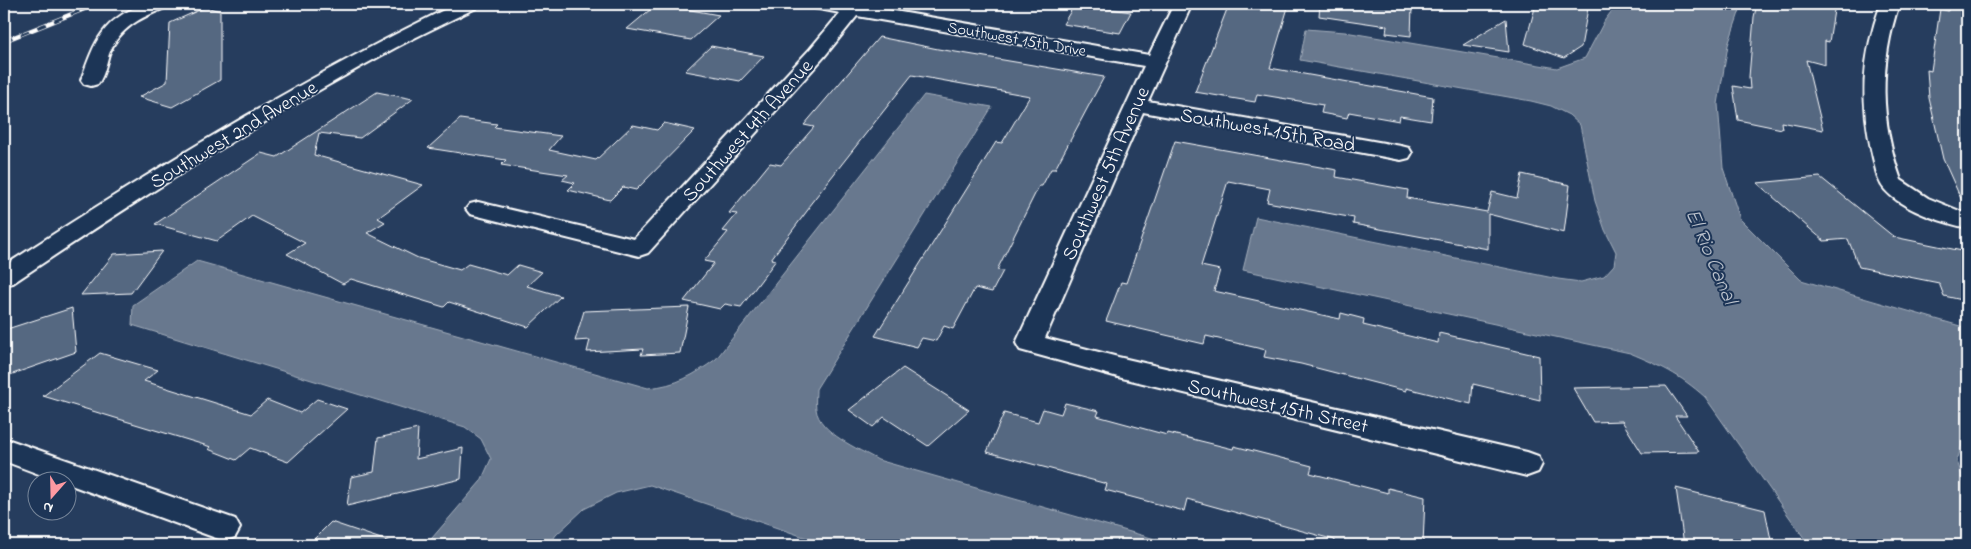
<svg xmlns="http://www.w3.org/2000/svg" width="1971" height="549" font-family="'Indie Flower',sans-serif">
<rect width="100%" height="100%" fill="#263d5e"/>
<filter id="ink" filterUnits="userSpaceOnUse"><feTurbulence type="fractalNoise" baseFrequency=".02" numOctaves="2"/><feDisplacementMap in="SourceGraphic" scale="10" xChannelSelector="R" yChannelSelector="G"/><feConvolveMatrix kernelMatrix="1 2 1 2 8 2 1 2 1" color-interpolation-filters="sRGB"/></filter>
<g filter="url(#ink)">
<g fill="#67788e" stroke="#a4aebb">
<path d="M 1617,4 L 1742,4 L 1728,45 L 1718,104 L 1723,168 L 1740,219 L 1801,280 L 1967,328 L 1967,437 L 1962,444 L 1957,461 L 1967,491 L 1967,545 L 1809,545 L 1705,397 C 1679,374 1661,366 1630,353 L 1243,270 L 1256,217 L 1558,279 L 1581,282 L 1604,276 L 1614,265 L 1616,252 L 1605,230 L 1595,201 L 1580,125 L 1569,115 L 1551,106 L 1531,101 L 1300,60 L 1306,29 L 1345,32 L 1557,68 L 1585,58 L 1605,20 Z"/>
<path d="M 924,95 L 992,107 L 816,389 C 816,395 815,403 816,409 C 819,433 859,449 878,460 L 1176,545 L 828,545 L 650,485 L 616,493 L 584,509 L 556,535 L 549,545 L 426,545 L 481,481 L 491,459 L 481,439 L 465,427 L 132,325 L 133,305 L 197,261 L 648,388 C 677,385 693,376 716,359 Z"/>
</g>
<g fill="#556781" stroke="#fff">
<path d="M 657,4 L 719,15 L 691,40 L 627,29 Z"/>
<path d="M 1075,4 L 1131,12 L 1120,33 L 1063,24 Z"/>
<path d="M 1229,4 L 1289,4 L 1270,68 L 1433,97 L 1431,121 L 1400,116 L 1399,121 L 1349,112 L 1347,118 L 1321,113 L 1323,105 L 1257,94 L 1255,102 L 1195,92 Z"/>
<path d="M 1320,4 L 1387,4 L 1412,7 L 1411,36 L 1386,33 L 1387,26 L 1319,16 Z"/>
<path d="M 1536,4 L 1568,4 L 1588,8 L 1581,47 L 1564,58 L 1525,44 Z"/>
<path d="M 1757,4 L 1835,4 L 1829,42 L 1825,41 L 1825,65 L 1806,60 L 1823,130 L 1781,122 L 1782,129 L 1738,120 L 1733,86 L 1750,89 L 1749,77 L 1754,17 Z"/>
<path d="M 1950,4 L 1967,4 L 1967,212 L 1943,159 L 1929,98 L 1927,70 L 1931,71 L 1940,9 L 1948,11 Z"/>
<path d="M 206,7 L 220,11 L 220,80 L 172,107 L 139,97 L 167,82 L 170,23 Z"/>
<path d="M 1506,19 L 1509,52 L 1463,45 Z"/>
<path d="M 879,37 L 938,49 L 1104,77 L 1055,169 L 1051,169 L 1042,186 L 1039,186 L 997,270 L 1003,271 L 992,292 L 975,288 L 953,329 L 944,326 L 936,341 L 922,338 L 917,347 L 875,336 L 996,142 L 1002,143 L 1030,96 L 912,75 L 808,207 L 810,207 L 771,259 L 776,260 L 741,307 L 725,304 L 720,309 L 684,301 L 714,263 L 704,261 L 728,232 L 723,231 L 737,214 L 729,213 L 770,163 L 781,165 L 814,127 L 804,125 Z"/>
<path d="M 711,46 L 764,56 L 740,81 L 685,71 Z"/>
<path d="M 377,92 L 413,99 L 360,138 L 319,133 L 314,155 L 423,185 L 378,218 L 385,222 L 367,233 L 418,258 L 460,270 L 468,264 L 507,275 L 518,265 L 542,272 L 527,286 L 561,296 L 528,327 L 449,302 L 444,307 L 351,279 L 343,284 L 287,254 L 305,243 L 252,216 L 217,241 L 155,224 L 261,153 L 277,157 Z"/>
<path d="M 460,119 L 497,124 L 494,127 L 561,136 L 549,150 L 596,160 L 633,125 L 657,130 L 664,123 L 695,130 L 636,190 L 623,187 L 610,200 L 568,190 L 575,183 L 562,180 L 568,175 L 501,165 L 506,160 L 428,148 Z"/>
<path d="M 1175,141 L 1337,170 L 1336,177 L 1408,190 L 1407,198 L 1487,212 L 1492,192 L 1517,198 L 1522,174 L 1570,185 L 1564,233 L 1488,214 L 1488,249 L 1353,224 L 1354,218 L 1267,202 L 1270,189 L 1228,181 L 1201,266 L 1220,270 L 1214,291 L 1340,319 L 1341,313 L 1364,319 L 1363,325 L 1438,343 L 1439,333 L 1539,356 L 1540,400 L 1473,384 L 1471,404 L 1406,388 L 1406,391 L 1301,364 L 1264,357 L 1266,350 L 1206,336 L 1204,344 L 1106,321 L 1121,282 L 1126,283 Z"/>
<path d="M 1820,177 L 1894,237 L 1967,252 L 1967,301 L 1944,296 L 1939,283 L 1859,267 L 1848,239 L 1824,241 L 1757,183 Z"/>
<path d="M 162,251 L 131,293 L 81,295 L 114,254 Z"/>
<path d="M 689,307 L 680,353 L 641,355 L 643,349 L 587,352 L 590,340 L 575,341 L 584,311 Z"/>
<path d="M 72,308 L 76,352 L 4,377 L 4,330 Z"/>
<path d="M 100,353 L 158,370 L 144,381 L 251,414 L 267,400 L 300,413 L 317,399 L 347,409 L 288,462 L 250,448 L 236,460 L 208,449 L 211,447 L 43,396 Z"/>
<path d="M 903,368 L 969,410 L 928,446 L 884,417 L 873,427 L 849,410 Z"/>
<path d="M 1666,386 L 1687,416 L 1675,416 L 1699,452 L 1642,453 L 1622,421 L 1593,422 L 1573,388 Z"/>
<path d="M 1065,403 L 1099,411 L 1097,416 L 1167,435 L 1168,433 L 1233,449 L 1234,446 L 1312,466 L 1310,473 L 1388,493 L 1388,488 L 1425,497 L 1423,545 L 1334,545 L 1335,540 L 1187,499 L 1184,511 L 1105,490 L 1107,484 L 987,452 L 1004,413 L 1038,422 L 1043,409 L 1061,414 Z"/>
<path d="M 418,429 L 416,459 L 463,448 L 461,479 L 347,506 L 351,477 L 374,472 L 378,438 Z"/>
<path d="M 1676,488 L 1765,510 L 1772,545 L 1684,545 Z"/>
<path d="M 331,522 L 390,542 L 389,545 L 308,545 Z"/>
</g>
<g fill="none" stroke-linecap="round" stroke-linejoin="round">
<g stroke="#fff" stroke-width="4">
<g id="street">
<path d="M 144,4 L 168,4 L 165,8 C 140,18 119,28 109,54 C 106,64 104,76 98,84 L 91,86 L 84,84 L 81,80 C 95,41 102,20 144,4 Z"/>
<path d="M 456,4 L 479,4 L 476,8 C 449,21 421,34 395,48 C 263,119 137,200 13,283 L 4,285 L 4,266 C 150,171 299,80 456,4 Z"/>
<path d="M 811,4 L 854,4 L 1149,55 L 1174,4 L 1192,4 L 1148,101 L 1401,146 L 1409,148 L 1412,153 L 1409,158 L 1401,160 L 1143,112 L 1045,338 L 1118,357 L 1527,452 L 1538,456 L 1542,464 L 1538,472 L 1527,476 L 1118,377 L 1020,350 L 1016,343 L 1144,66 L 857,16 L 824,57 L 648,253 L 639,256 L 470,214 L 466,209 L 470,204 L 478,202 L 634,239 L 810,49 L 840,13 L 814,8 Z"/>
<path d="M 1881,4 L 1899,4 C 1879,64 1880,120 1901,180 L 1928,198 L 1967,214 L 1967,228 C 1941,222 1903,210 1885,190 C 1877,181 1876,169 1873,158 C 1860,102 1861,58 1881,4 Z"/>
<path d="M 4,438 L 235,519 L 240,528 L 235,537 L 224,541 L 68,484 L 68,482 L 60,482 L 4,461 Z"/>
</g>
</g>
<use href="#street" fill="#1d3557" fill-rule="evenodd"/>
<g stroke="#fff" stroke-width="4.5">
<path id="rail" d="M 4,41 L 97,4"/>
</g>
<use href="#rail" stroke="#1d3557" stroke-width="3" stroke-dasharray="9" stroke-linecap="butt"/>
</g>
</g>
<g text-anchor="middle" stroke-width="4" stroke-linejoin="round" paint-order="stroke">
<g font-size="16" fill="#fff" stroke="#1d3557">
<text transform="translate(1017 38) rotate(10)" y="6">Southwest 15th Drive</text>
</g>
<g font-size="20" fill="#fff" stroke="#1d3557">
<text transform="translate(1268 129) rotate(10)" y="7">Southwest 15th Road</text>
<text transform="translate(747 130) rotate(-48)" y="7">Southwest 4th Avenue</text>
<text transform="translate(233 134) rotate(-31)" y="7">Southwest 2nd Avenue</text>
<text transform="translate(1105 173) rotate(-66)" y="7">Southwest 5th Avenue</text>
<text transform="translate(1278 405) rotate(13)" y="7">Southwest 15th Street</text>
</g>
<g font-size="21" font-style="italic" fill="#bbc2cc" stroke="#1d3557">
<text transform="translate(1712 256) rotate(67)" y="7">El Rio Canal</text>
</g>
</g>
<rect width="1971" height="549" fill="none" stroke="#1d3557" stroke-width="20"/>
<rect x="10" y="10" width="1951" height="529" fill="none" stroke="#fff" stroke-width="2" filter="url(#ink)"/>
<g transform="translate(52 496) rotate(200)"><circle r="24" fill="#1d3557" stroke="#77869a"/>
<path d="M0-4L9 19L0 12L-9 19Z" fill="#ff9aa2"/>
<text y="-8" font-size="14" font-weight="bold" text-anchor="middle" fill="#ffffff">N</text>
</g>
</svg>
